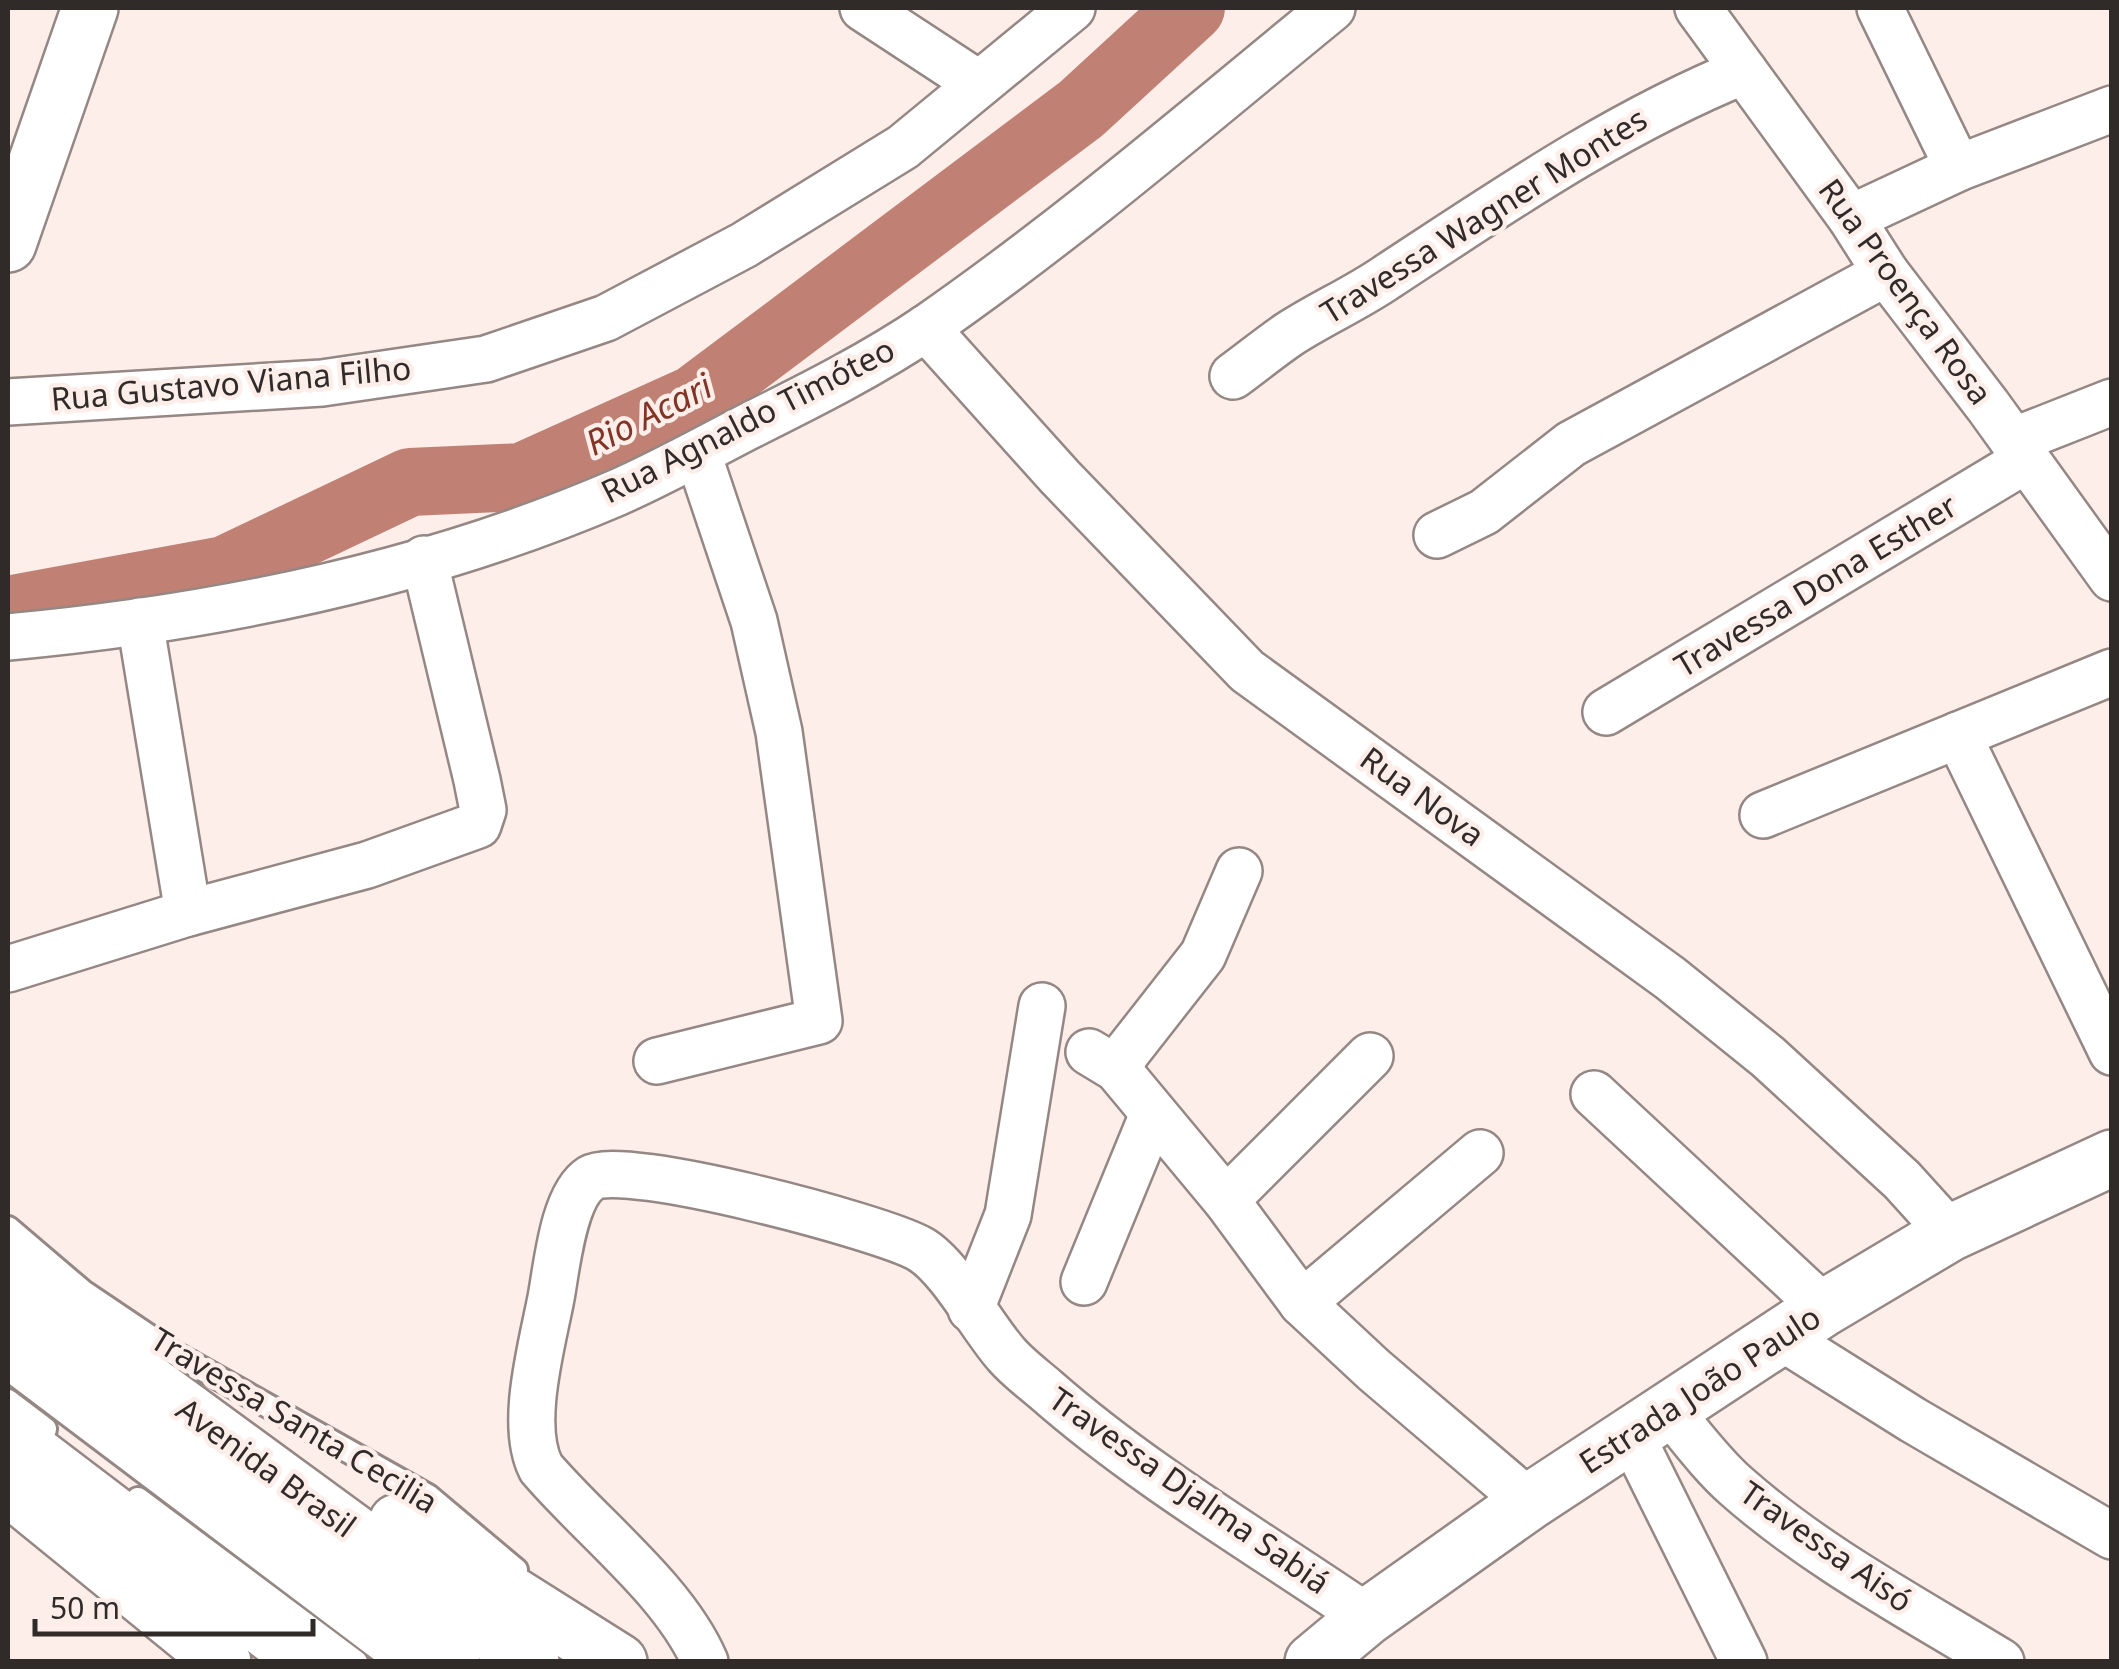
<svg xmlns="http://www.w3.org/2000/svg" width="2119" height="1669" font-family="'Noto Sans',sans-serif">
<rect width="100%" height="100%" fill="#fdeeea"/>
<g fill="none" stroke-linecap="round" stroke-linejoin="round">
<path stroke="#c08174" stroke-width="68" d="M 8,610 L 225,570 L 410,482 L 522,477 L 695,399 L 1081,109 L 1191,8"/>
<g stroke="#948784" stroke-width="28">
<g id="lane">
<path d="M 8,1228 L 82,1291 L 174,1353 L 428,1496 L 516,1570"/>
<path d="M 8,1369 L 396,1662"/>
<path d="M 8,1401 L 45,1429"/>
<path d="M 138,1499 L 356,1662"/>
</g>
</g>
<g stroke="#948784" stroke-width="50">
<g id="street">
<path d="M 863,8 L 979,84"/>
<path d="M 1698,8 L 1851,218 L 1886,273 L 1988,406 L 2112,578"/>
<path d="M 1880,8 L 1958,168"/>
<path d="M 1851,218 L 1958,168 L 2112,109"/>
<path d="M 926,328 L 1060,477 L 1247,671 L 1670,978 L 1768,1057 L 1902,1180 L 1950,1233"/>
<path d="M 1233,376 C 1251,363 1269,348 1288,335 C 1320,314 1355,299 1387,277 C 1503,201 1616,123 1744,71"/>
<path d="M 8,402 L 322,383 L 486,359 L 606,318 L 744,245 L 903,147 L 1072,8"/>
<path d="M 2013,441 L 2112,402"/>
<path d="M 1437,535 L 1484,512 L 1571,444 L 1886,273"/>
<path d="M 140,621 L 188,913"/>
<path d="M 8,637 C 213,618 425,575 616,493 C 662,473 706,448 751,425 C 811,395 873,364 929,326 C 1070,228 1200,116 1332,8"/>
<path d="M 1606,712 L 2026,460"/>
<path d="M 1958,735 L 2112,1052"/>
<path d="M 1763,815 L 2112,672"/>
<path d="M 8,969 L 188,913 L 367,865 L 478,825 L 483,810 L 477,780 L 424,559"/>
<path d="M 1089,1052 L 1117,1069 L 1226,1200 L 1302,1303 L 1374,1370 L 1529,1502"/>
<path d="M 657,1061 L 819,1021 L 779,732 L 754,621 L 698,454"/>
<path d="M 1117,1069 L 1127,1052 L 1203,955 L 1239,871"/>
<path d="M 1594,1094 L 1824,1308"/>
<path d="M 1226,1200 L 1370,1056"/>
<path d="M 1084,1282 L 1153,1114"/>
<path d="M 1302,1303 L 1480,1153"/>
<path d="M 971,1309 L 1008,1215 L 1042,1006"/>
<path d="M 1781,1337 L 1913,1420 L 2112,1536"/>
<path d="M 1669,1410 C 1690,1435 1711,1464 1736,1486 C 1815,1556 1911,1607 2001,1662"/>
<path d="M 1631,1435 L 1744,1662"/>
<path d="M 705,1662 C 674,1590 593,1529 541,1468 C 519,1425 542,1345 551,1298 C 557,1266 563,1196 591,1178 C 622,1158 882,1227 920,1249 C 950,1266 982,1327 1006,1354 C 1017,1367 1032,1378 1046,1390 C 1144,1476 1259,1543 1367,1617"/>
</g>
</g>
<g stroke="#948784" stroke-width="60">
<path id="secondary" d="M 8,244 L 90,8"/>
</g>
<g stroke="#948784" stroke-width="60">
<g id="primary">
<path d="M 8,1267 L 111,1355 L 531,1662"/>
<path d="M 8,1487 L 223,1662"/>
<path d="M 397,1522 L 619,1662"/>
<path d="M 1313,1662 L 1367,1617 L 1529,1502 L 1824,1308 L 1950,1233 L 2112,1158"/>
</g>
</g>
<g stroke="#948784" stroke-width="60">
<g id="highway">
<path d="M 8,1329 L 452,1662"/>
<path d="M 8,1434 L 308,1662"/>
</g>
</g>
<use href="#lane" stroke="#fff" stroke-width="22"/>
<use href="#street" stroke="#fff" stroke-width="45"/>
<use href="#secondary" stroke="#fff" stroke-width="55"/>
<use href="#primary" stroke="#fff" stroke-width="55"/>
<use href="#highway" stroke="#fff" stroke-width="55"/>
</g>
<g text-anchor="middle" stroke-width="9" stroke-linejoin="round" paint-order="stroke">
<g font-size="32" fill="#302b29" stroke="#fdeeea">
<text transform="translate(1484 216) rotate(-32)" y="11">Travessa Wagner Montes</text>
<text transform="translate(1905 292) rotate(54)" y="11">Rua Proença Rosa</text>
<text transform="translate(231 384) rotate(-5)" y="11">Rua Gustavo Viana Filho</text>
<text transform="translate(748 421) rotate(-27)" y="11">Rua Agnaldo Timóteo</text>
<text transform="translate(1816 586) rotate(-31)" y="11">Travessa Dona Esther</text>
<text transform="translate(1422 797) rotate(36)" y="11">Rua Nova</text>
<text transform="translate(1700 1390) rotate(-33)" y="11">Estrada João Paulo</text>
<text transform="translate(294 1421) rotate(31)" y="11">Travessa Santa Cecilia</text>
<text transform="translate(266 1468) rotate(36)" y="11">Avenida Brasil</text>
<text transform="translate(1189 1491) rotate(35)" y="11">Travessa Djalma Sabiá</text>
<text transform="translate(1826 1547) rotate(35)" y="11">Travessa Aisó</text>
</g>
<g font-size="35" font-style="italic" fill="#823526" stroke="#fdeeea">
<text transform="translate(649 415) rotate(-27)" y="12">Rio Acari</text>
</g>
</g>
<rect width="2119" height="1669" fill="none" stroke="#302b29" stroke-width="20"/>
<path d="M35 1619v15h278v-15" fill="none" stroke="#302b29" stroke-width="5"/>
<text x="50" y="1619" font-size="30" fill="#302b29" stroke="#fdeeea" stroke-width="8" paint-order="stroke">50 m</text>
</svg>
